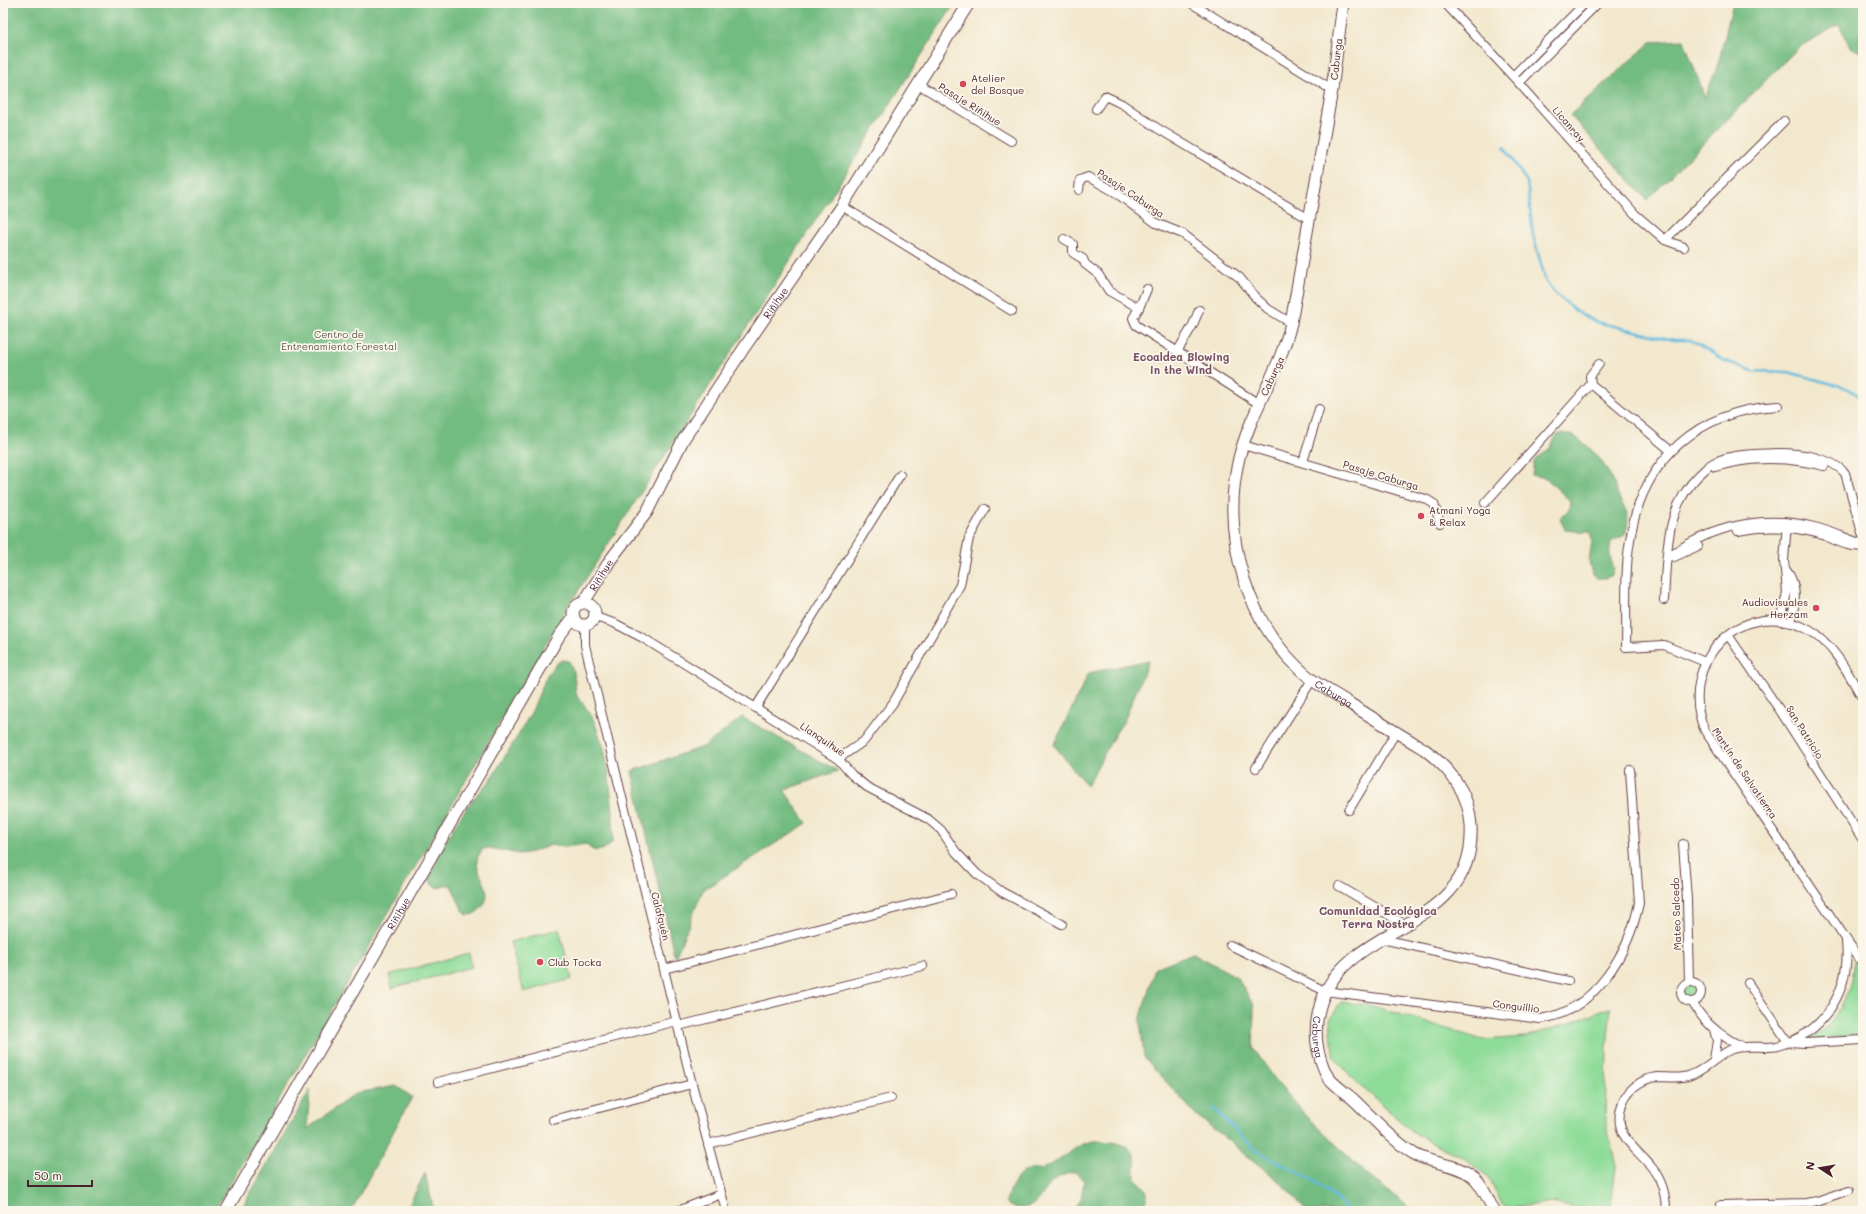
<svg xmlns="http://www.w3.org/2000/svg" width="1866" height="1214" font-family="Mali,sans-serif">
<rect width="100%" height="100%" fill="#fbf7ec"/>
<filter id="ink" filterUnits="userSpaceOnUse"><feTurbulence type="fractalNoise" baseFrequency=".025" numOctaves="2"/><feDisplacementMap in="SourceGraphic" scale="8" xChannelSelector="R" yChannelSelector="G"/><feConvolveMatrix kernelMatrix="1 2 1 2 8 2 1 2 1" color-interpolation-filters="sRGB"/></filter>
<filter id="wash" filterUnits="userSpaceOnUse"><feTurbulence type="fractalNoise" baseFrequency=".012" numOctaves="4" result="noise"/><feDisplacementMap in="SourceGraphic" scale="16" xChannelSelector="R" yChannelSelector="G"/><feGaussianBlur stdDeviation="0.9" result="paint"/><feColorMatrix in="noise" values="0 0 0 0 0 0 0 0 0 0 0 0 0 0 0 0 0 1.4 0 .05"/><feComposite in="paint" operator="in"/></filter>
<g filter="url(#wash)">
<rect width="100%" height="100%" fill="#f2e8ce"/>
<g fill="#8fdc99" stroke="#6c7e62">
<path d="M 559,929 L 572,979 L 524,992 L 510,942 Z"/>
<path d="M 469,953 L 472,967 L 392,988 L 389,975 Z"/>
<path d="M 1853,958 L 1863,968 L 1863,1035 L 1799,1041 C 1805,1039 1812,1037 1817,1034 C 1841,1019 1854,985 1853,958 Z"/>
<circle cx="1691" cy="992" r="8"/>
<path d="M 1341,1002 L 1370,1005 L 1483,1040 L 1525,1037 L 1582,1019 L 1601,1010 L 1611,1008 L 1607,1047 L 1605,1119 L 1616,1166 L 1611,1207 L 1612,1211 L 1582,1211 L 1578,1208 L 1552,1202 L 1511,1208 L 1502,1203 L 1488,1177 L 1461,1156 L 1431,1143 L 1410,1130 L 1352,1078 L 1333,1055 L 1330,1019 Z"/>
</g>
<g fill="#73bc81" stroke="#5e6e56">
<path d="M 3,3 L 955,3 L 562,616 L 214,1211 L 3,1211 Z"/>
<path d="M 1733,3 L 1863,3 L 1863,53 L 1850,47 L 1839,24 L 1799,47 L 1647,200 L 1570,115 L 1651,42 L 1684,40 L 1705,98 L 1718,64 Z"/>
<path d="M 1562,433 C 1583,436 1602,459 1611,477 C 1615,484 1616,493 1620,500 C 1622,505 1626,509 1627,514 C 1629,521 1627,528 1625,535 L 1612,541 C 1608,551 1610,558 1614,568 L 1612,575 L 1605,578 L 1597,578 L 1592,574 L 1589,561 L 1592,541 L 1591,534 L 1586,530 L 1585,532 L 1565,530 L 1560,518 L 1569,509 L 1570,501 L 1546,478 L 1532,475 L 1534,461 L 1550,448 L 1556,436 Z"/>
<path d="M 562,660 L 569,661 L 574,672 L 576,694 L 592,716 L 604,748 L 608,768 L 613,811 L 613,841 C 605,851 594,855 586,844 L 565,847 L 551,845 L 532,852 L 519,854 L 490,848 L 483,849 C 480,853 477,857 477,862 C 478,879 494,889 483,906 C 478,912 474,915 467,915 L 462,909 L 451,885 L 445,885 L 439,888 L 433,886 L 430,880 L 431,873 L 436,864 L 440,851 L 458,820 L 479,792 L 489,782 L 517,737 L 532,711 L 547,675 L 556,664 Z"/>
<path d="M 1149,660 L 1124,721 L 1115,734 L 1087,786 L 1054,745 L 1089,673 Z"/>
<path d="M 742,717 L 838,771 L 784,790 L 807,823 L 703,890 L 675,958 L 632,771 L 705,746 Z"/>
<path d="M 1193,953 L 1237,977 L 1254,1006 L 1253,1048 L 1275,1079 L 1302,1111 L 1367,1175 L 1414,1211 L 1307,1211 L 1279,1181 L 1196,1115 L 1144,1057 L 1140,1020 L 1155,968 Z"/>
<path d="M 396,1086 L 412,1097 L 351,1211 L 240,1211 L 310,1090 L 307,1129 L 356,1093 Z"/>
<path d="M 1093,1141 C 1106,1141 1133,1141 1135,1159 C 1136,1166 1134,1171 1135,1178 C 1143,1186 1151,1190 1145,1202 C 1143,1206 1142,1207 1143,1211 L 1074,1211 L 1081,1199 L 1084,1181 L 1076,1172 C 1065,1172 1051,1181 1045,1191 C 1042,1194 1040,1199 1037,1202 C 1029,1209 1013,1211 1006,1202 C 1011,1185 1022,1163 1042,1170 L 1081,1145 Z"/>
<path d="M 425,1173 L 434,1211 L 406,1211 Z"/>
</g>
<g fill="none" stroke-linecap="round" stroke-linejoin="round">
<g stroke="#5eb9dc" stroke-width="2.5">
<path d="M 1504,147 L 1527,182 L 1533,235 L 1546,282 L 1556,294 L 1576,311 L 1596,322 L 1674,340 L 1691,340 L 1725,361 L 1753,371 L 1788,372 L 1844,387 L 1863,398"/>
<path d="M 1213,1108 L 1255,1150 L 1311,1179 L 1330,1193 L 1349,1211"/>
</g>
</g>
</g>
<g filter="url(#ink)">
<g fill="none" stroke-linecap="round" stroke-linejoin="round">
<g stroke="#633d43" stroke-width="10">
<g id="street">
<path d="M 1191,3 L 1332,90"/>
<path d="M 1445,3 L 1519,83 L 1635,214 L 1665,240 L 1684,247"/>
<path d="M 1513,76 L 1585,3"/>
<path d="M 1519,83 L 1598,3"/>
<path d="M 918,84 L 1011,141"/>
<path d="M 1096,109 L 1105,96 L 1122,104 L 1157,128 L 1309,219"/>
<path d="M 1079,190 L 1080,180 L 1088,177 L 1115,192 L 1156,223 L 1183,234 L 1240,278 L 1255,297 L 1268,309 L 1291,323"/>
<path d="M 842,206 L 1012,311"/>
<path d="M 1064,239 L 1073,244 L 1073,253 L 1083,259 L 1085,264 L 1098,274 L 1109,291 L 1139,308 L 1133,318 L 1136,325 L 1259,404"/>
<path d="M 1665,240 L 1784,121"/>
<path d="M 1139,308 L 1147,289"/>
<path d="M 1177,352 L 1193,325 L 1199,310"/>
<path d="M 1599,364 L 1590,376 L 1591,384 L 1671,451"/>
<path d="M 1243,445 L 1426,499 L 1434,504 L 1440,523"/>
<path d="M 1303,462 L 1319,409"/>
<path d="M 1715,467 C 1751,456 1788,457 1824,466"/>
<path d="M 1485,503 L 1591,384"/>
<path d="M 1738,531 C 1764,526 1790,526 1816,533 C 1832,537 1847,549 1863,546"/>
<path d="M 1674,557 L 1698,546"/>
<path d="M 1667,558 C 1709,526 1763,514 1814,527 C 1831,531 1847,539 1863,544"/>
<path d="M 1786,570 C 1799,586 1795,604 1791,623"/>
<path d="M 1664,600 C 1667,556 1664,509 1699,475 C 1704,471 1708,465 1715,462 C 1734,453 1757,454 1778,453 C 1800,453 1830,457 1845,473 L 1863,536"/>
<path d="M 595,617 L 614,623 L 643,638 L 838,759 L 852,775 L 867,787 L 928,819 L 941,830 L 956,852 L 977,874 L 1002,892 L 1062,924"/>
<path d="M 1781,621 L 1787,592 L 1784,560 L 1787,523"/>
<path d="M 585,625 L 585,645 L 588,658 L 692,1084 L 726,1211"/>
<path d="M 1728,635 L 1781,712 L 1863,840"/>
<path d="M 1705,662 L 1664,645 L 1626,647 C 1627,612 1624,575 1630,540 C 1642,460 1698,410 1778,406"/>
<path d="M 1863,699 C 1849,675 1834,644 1809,630 C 1743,592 1675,664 1705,731 L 1863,964"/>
<path d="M 756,707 L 900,475"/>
<path d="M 838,759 L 864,741 L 893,703 L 960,585 L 969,538 L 985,509"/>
<path d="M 1256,768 L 1312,680"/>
<path d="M 1349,810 L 1396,732"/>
<path d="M 1683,844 L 1687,899 L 1689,982"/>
<path d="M 1339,886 L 1406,925"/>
<path d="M 1382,939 L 1568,981"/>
<path d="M 1230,945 L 1325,991 L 1540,1019 C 1595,1012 1629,952 1639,903 L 1630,770"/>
<path d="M 664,969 L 951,894"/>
<circle cx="1691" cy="992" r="10"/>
<path d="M 1748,983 L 1788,1042 L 1805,1043 L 1863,1040"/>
<path d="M 1692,1002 C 1704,1023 1721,1037 1743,1047"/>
<path d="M 678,1026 L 923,966"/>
<path d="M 1714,1030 L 1717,1041 L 1714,1059"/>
<path d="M 438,1082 L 677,1021"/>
<path d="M 553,1120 L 692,1084"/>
<path d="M 708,1144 L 891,1098"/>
<path d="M 1721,1205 L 1806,1203 L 1817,1201 L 1849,1190"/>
<path d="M 678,1211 L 721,1194"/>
<path d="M 1666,1211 C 1666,1196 1662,1181 1653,1169 C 1638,1149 1613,1137 1621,1108 C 1625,1091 1641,1078 1658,1077 C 1668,1077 1678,1079 1688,1076 C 1705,1071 1716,1056 1732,1049 C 1747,1044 1763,1049 1777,1046 C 1825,1034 1851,989 1846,942"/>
</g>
</g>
<g stroke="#633d43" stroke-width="13">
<g id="secondary">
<path id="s1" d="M 1343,3 L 1332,90 L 1291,323 C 1280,370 1251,411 1239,458 C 1220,537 1247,627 1311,679 C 1323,688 1337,695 1349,703 C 1374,719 1399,734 1424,749 C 1450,769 1469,792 1471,825 C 1477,933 1345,920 1320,1006 C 1316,1020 1315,1035 1318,1050 C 1320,1058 1323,1069 1328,1077 C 1334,1085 1346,1093 1354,1100 C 1371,1116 1397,1145 1416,1155 C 1433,1164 1457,1164 1472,1176 C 1483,1185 1488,1200 1494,1211"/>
<path id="s2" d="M 584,602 L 611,559 L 647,512 L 683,440 L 744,348 L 842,206 L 969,3"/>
<circle cx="584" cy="614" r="11"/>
<path id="s3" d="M 226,1211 L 559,636 L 574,617"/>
</g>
</g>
<use href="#street" stroke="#fff" stroke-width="8"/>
<use href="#secondary" stroke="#fff" stroke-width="11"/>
</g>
</g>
<g fill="#d1495b" stroke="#fbf7ec" stroke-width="1.5">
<circle cx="963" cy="84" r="4"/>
<circle cx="1421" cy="516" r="4"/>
<circle cx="1816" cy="608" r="4"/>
<circle cx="540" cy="962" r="4"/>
</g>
<g text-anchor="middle" stroke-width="3.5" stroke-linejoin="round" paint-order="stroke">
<g font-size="10" fill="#4a1f2b" stroke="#fbf7ec">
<text transform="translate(1336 59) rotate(-83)" y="4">Caburga</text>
<text transform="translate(970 104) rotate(32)" y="4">Pasaje Riñihue</text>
<text transform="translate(1569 124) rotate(49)" y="4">Licanray</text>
<text transform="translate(1131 193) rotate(34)" y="4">Pasaje Caburga</text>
<text dy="4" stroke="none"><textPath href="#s2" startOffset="356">Riñihue</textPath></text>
<text transform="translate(1272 376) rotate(-65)" y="4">Caburga</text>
<text transform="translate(1381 475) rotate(17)" y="4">Pasaje Caburga</text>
<text dy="4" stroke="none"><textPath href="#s2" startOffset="32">Riñihue</textPath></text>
<text dy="4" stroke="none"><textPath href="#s1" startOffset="741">Caburga</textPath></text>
<text transform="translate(1805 732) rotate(58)" y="4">San Patricio</text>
<text transform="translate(823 739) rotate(34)" y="4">Llanquihue</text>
<text transform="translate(1745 773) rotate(56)" y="4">Martín de Salvatierra</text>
<text dy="4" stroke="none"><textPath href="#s3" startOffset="344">Riñihue</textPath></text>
<text transform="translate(1676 914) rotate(-92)" y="4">Mateo Salcedo</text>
<text transform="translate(661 916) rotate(76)" y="4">Calafquén</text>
<text transform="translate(1516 1006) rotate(7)" y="4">Conguillio</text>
<text dy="4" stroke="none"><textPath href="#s1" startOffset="1219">Caburga</textPath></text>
</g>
<g font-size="10" fill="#4a1f2b" stroke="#fbf7ec" text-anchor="start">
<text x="971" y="82">Atelier<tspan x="971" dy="12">del Bosque</tspan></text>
<text x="1429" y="514">Atmani Yoga<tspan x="1429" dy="12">&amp; Relax</tspan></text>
<text x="1808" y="606" text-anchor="end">Audiovisuales<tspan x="1808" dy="12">Herzam</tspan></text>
<text x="548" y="966">Club Tocka</text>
</g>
<g font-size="10" fill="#5f584c" stroke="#fbf7ec">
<text x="339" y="338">Centro de<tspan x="339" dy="12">Entrenamiento Forestal</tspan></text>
</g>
<g font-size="11" font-weight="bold" fill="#785169" stroke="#fbf7ec">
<text x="1181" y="361">Ecoaldea Blowing<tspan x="1181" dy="13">in the Wind</tspan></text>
<text x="1378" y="915">Comunidad Ecológica<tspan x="1378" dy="13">Terra Nostra</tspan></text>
</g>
</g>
<rect width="1866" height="1214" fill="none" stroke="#fbf7ec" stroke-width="16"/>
<g transform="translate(1820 1168) rotate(282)" stroke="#fbf7ec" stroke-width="3" paint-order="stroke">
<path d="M0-3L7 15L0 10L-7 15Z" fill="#4a1f2b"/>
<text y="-6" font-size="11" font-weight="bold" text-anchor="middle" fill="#4a1f2b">N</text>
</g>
<path d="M28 1180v6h64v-6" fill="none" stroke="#4a1f2b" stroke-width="2"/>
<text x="34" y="1180" font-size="12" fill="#4a1f2b" stroke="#fbf7ec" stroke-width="3" paint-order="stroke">50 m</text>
</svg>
